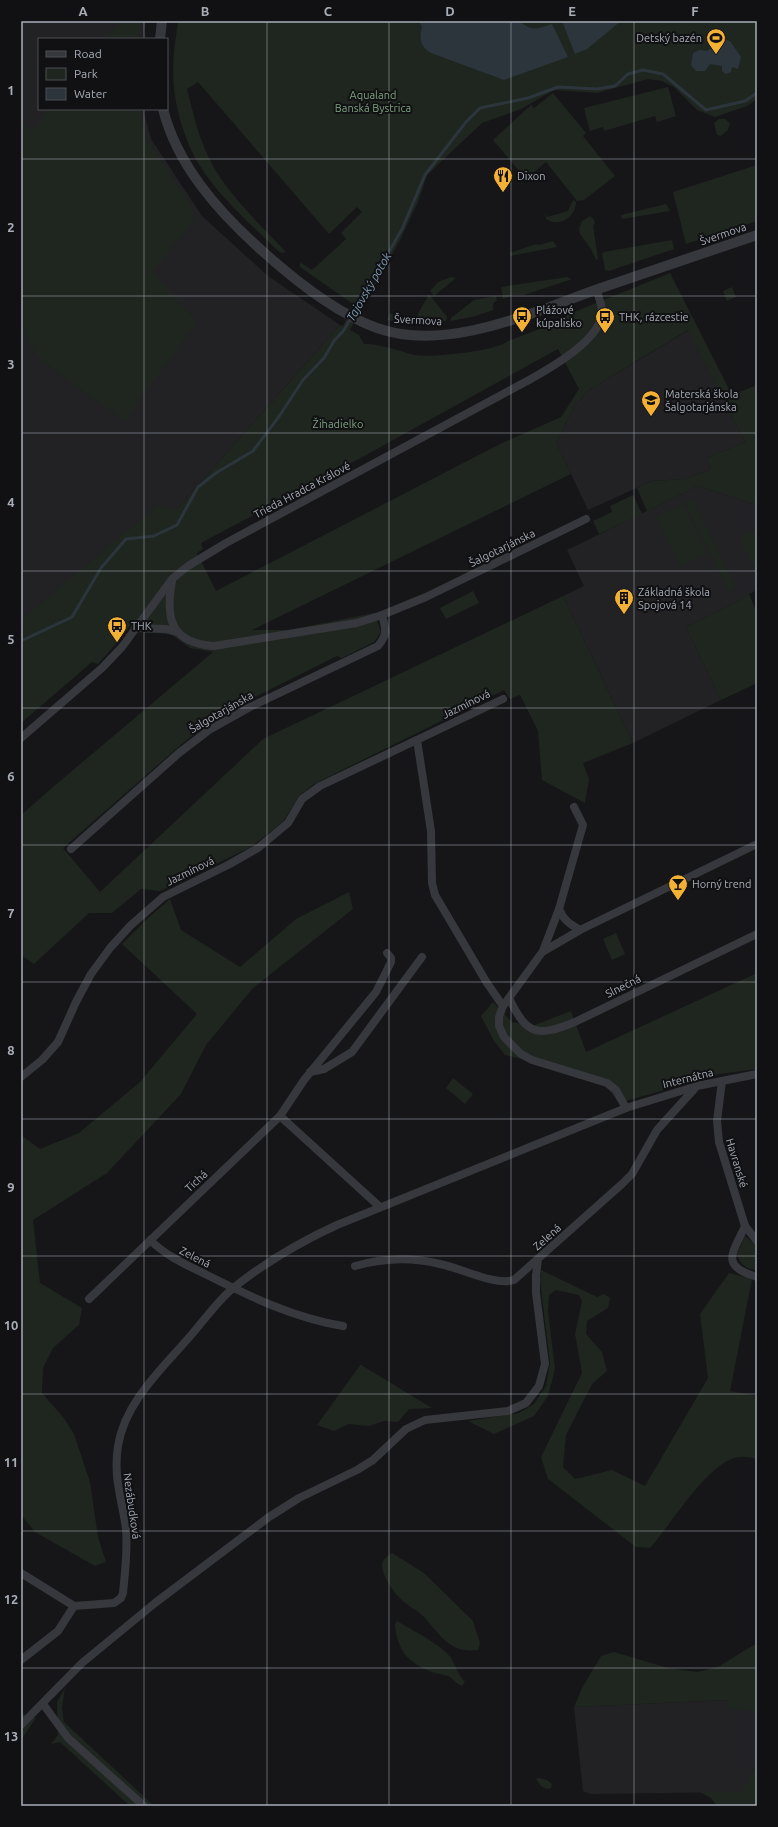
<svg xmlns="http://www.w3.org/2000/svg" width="778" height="1827" font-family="Ubuntu,sans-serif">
<rect width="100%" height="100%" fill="#161618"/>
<g fill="#222225">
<path d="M 21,21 L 145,21 L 143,39 L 39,39 L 39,109 L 143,109 L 151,139 L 202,216 L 268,276 L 340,325 L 177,509 L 21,620 Z"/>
<path d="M 689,330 L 745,442 L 707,458 L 711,469 L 685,479 L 652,481 L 588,510 L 556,442 L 574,407 L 587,391 Z"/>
<path d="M 698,486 L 757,505 L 757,590 L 741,598 L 741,600 L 686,627 L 721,700 L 633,743 L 563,596 L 584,586 L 567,550 Z"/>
<path d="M 729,1700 L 757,1712 L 757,1764 L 743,1792 L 590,1794 L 583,1791 L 574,1707 Z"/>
</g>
<g fill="#1e261f" fill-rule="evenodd">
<path d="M 121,21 L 141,21 L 139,39 L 105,39 Z"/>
<path d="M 178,21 L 757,21 L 757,99 L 747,106 L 715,117 L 697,110 L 674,87 L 662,81 L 648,79 L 597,93 L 554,90 L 521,109 L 482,123 L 427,175 L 418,202 L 401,238 L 366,302 L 362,306 L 350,330 L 359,335 L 364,344 C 382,344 398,351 415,355 C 430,358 498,351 508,341 L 550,325 L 567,315 L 670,273 L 732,395 L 757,385 L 757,505 L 698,486 L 647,511 L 637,488 L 652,481 L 685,479 L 711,469 L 707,458 L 745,442 L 688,330 L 587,391 L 574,407 L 556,442 L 571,474 L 252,630 L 289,630 L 374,613 L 381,632 L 374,642 L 342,658 L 337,656 L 247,701 L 248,703 L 200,730 L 184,742 L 63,848 L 100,892 L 263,739 L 563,596 L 633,743 L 583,763 L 589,779 L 585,803 L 542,780 L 538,731 L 520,695 L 510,699 L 504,690 L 314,784 L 299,796 L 283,822 L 251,847 L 160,891 L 141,889 L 112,913 L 89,913 L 34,964 L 21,955 L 21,815 L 53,787 L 213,652 L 190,648 L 172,635 L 159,633 L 145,633 L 132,623 L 115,645 L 98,664 L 92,662 L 21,723 L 21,620 L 158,505 L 177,509 L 340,325 L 343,326 L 353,304 L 300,267 L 300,262 L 312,270 L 346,239 L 341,233 L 362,212 L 357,207 L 329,234 L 198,82 L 187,89 C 193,113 199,139 211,162 C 229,196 260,224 286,252 L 281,253 L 276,249 C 250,223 219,197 200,166 C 183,138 173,102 173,70 C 173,54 176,37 178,21 ZM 558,349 L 579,389 L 561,417 L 500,444 L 216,591 L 197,553 L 203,549 L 201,543 L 366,455 Z"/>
<path d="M 668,87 L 676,116 L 657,122 L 655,116 L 604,131 L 603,127 L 590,131 L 584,108 Z"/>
<path d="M 553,93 L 586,133 L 583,136 L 615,176 L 584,200 L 577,201 L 546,162 L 526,179 L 493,140 L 531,105 L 534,108 Z"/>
<path d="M 49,109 L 139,109 L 147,139 L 190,204 L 195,219 L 152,272 L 197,322 L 124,421 L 38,357 L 24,330 L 21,328 L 21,124 L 34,130 Z"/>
<path d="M 719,119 L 725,119 L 730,123 L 728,130 L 721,136 L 717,135 L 714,123 Z"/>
<path d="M 757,165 L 757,221 L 686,244 L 673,192 Z"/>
<path d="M 573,200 L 576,202 C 576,217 559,228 546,219 L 545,212 L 547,217 L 568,211 Z"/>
<path d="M 666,204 L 670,211 L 622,219 L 621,215 Z"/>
<path d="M 590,216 L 594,219 L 595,224 L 593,225 L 598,259 L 596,260 L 591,249 L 580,234 L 579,229 L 582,221 Z"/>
<path d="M 672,240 L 674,249 L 609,271 L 605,270 L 602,254 L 604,252 Z"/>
<path d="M 553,241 L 557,247 L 510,256 L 510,253 L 536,244 L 539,245 Z"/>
<path d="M 451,277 L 456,278 L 434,296 L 430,291 L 438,282 Z"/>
<path d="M 567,277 L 572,279 L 524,295 L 513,295 L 503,299 L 501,287 Z"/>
<path d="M 732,287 L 736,297 L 727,301 L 723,291 Z"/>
<path d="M 429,294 L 447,317 L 446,321 L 413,323 Z"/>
<path d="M 496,296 L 497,300 L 493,304 L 493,310 L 476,316 L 451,321 L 451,318 L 474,300 Z"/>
<path d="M 390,313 L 402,319 L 404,317 L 410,321 L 409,323 L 387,320 Z"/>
<path d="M 633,495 L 642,514 L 599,534 L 593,521 L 612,512 L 610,506 Z"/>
<path d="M 693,499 L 736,588 L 729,592 L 685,503 Z"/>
<path d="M 683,504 L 707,553 L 680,566 L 656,517 Z"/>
<path d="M 757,529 L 757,572 L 739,539 Z"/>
<path d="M 473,591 L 479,603 L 446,619 L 440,608 Z"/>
<path d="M 749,594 L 757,613 L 757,683 L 721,700 L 686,627 L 741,600 L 741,598 Z"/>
<path d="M 349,892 L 353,909 L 253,988 L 206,1045 L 181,1094 L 107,1173 L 33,1220 L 40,1283 L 82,1308 L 79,1325 L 53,1348 L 43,1368 L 42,1393 L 63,1417 L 74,1434 L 90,1482 L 98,1537 L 106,1562 L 95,1566 L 35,1532 L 21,1515 L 21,1135 L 40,1149 L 79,1133 L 140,1082 L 197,1014 L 122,944 L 147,919 L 170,899 L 181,930 L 240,967 L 296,919 Z"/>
<path d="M 616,933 L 625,954 L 612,960 L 603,939 Z"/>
<path d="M 757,973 L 757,1069 L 719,1074 L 619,1103 L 600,1078 L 505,1055 L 494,1041 L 481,1016 L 493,1002 L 512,1022 L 532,1026 L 571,1011 L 586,1052 Z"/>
<path d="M 453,1078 L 473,1094 L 465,1104 L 446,1088 Z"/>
<path d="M 745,1236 L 757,1246 L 757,1271 C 746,1268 740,1265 737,1254 Z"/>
<path d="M 541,1270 L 597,1297 L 604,1294 L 610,1298 L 608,1308 L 587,1321 L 586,1334 L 602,1352 L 607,1371 L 592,1384 L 566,1435 L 563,1467 L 575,1479 L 612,1470 L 645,1486 L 708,1378 L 700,1314 L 729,1273 L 752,1279 L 730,1391 L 757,1396 L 757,1459 C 751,1458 744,1456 739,1457 C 709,1460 670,1526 650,1548 L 636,1547 L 548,1479 L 541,1457 L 582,1373 L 575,1334 L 582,1301 L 579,1295 L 556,1290 L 549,1295 L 548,1311 L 555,1369 L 548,1396 L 534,1416 L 494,1434 L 468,1421 L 519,1413 L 534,1404 L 546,1386 L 550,1363 L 540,1280 Z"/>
<path d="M 361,1364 L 361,1365 L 432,1408 L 409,1409 L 398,1422 L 384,1421 L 369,1426 L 349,1424 L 334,1431 L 317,1425 Z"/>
<path d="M 392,1553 L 424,1573 L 473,1621 L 480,1643 L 478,1650 C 448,1654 440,1633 422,1615 C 415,1609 406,1605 400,1598 C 393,1592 381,1573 382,1564 C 383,1558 388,1556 392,1553 Z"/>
<path d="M 397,1621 C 412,1630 442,1645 451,1658 C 456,1666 458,1675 465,1682 L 462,1686 C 456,1683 455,1681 450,1677 C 445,1674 437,1674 432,1672 C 408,1663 397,1650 395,1624 Z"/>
<path d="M 757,1643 L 757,1712 L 728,1709 L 728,1700 L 574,1707 L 582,1688 L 601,1656 L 614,1652 L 668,1668 L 697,1672 L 718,1667 Z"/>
<path d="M 65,1688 L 62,1708 L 64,1722 L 154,1806 L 130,1806 L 60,1742 L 51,1744 L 58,1735 L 57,1702 Z"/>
<path d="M 23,1714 L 36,1718 L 21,1740 L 21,1716 Z"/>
<path d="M 757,1764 L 757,1806 L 717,1806 L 711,1798 L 700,1792 L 742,1792 Z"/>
<path d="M 539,1778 L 547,1780 L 552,1784 L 551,1788 L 547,1789 L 541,1786 L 536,1779 Z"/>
</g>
<g fill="#2c353c">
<path d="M 419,21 L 519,21 C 533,32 536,29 552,24 L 568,57 L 504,80 L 431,53 C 420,46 419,39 422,27 Z"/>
<path d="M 562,21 L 621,21 L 587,49 L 575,54 Z"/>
<path d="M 723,39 L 730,41 L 741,57 L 738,69 L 732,67 L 731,72 L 726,74 L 722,71 L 722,66 L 710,64 L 705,71 L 696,71 L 691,65 L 693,53 L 699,50 L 707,51 Z"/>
</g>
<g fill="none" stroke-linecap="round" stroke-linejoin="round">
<path stroke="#2c353c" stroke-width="3" d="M 21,641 L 72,617 L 101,568 L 126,539 L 154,536 L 177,525 L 198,487 L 216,473 L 253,451 L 280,415 L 303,380 L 324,358 L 334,341 L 344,330 L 402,229 L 425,175 L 466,122 L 480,108 L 528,98 L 558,87 L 597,89 L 615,86 L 628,74 L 643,70 L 663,74 L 706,110 L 745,101 L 757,93"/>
<g stroke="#37383d" stroke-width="8">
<path d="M 172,581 C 165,619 171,643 214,646 L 357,623 L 382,615 L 426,597 L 586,519"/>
<path d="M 135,628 L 166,629 L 177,632"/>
<path d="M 21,738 L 102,668 L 122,647 L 172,579 L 188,566 L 226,543 L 529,380 C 550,368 603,339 602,311 C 602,305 598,296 597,290"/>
<path d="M 417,740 L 431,831 L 432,883 L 435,895 L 487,983 L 503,1006"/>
<path d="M 574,807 L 583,825 L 559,909 C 564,921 570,924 580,930"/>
<path d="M 71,849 L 179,753 L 209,730 L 250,707 L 378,646 C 388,634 386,630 382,615"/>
<path d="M 559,909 L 543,951 L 503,1006 L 499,1017 L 499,1026 L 504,1037 L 521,1054 L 532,1060 L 607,1083 L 616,1090 L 626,1108"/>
<path d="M 544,951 L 580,930 L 757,844"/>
<path d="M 509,998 C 527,1036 538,1037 575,1022 L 757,934"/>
<path d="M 310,1072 L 324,1069 L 352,1052 L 422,957"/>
<path d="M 21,1077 L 42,1060 L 58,1042 L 76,1002 L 91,974 L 110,948 L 130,926 L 163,897 L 228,865 L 258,848 L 288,823 L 302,799 L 320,786 L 503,699"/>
<path d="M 722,1081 L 717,1121 L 719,1142 L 745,1226 L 757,1241"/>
<path d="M 280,1116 L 380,1207"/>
<path d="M 745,1226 C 733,1253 719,1266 757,1277"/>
<path d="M 150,1240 C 166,1256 187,1265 207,1275 C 251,1297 294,1318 343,1326"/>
<path d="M 355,1266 C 383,1258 412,1257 440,1264 C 461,1268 494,1286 514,1280 L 622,1184 L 632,1174 L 657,1130 L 696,1087"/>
<path d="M 89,1299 L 280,1116 L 304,1080 L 376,992 L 391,962 L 391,958 L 387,953"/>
<path d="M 21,1573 L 74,1606 L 114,1603 L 121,1598 L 123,1593 C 125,1572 128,1550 126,1529 C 122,1499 113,1478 118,1446 C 125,1401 164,1367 192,1334 C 205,1319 217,1302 232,1289 C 264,1263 300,1242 337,1225 L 626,1108 L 697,1086 L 757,1074"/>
<path d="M 21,1660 L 58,1631 L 74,1606"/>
<path d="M 43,1704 L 68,1738 L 144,1806"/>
<path d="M 21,1725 L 82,1663 L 155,1603 L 269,1517 L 299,1498 L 357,1470 L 373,1460 L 406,1429 L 425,1420 L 508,1411 L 526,1403 L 539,1386 L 545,1364 L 536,1293 L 536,1276 L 538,1259"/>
</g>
<g stroke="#37383d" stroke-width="10">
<path d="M 160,39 L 162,21"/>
<path d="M 163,109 C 177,165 218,211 259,248 C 292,278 335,313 377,328 C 447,353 533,312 598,289 C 651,271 704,253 757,235"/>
</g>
</g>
<path fill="none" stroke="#a8adb8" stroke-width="1" stroke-opacity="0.55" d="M 144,21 L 144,39M 267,21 L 267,1806M 389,21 L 389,1806M 511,21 L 511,1806M 634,21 L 634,1806M 144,109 L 144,1806M 21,159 L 757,159M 21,296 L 757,296M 21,433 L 757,433M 21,571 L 757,571M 21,708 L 757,708M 21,845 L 757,845M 21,982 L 757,982M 21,1119 L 757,1119M 21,1256 L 757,1256M 21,1394 L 757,1394M 21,1531 L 757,1531M 21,1668 L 757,1668"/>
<defs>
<g id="stadium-pin" transform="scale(1)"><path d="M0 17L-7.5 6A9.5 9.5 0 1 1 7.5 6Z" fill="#f2b134" stroke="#111113"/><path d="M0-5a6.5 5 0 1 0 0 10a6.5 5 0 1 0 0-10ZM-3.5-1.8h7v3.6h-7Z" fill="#111"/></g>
<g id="restaurant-pin" transform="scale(1)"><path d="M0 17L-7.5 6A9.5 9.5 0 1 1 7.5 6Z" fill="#f2b134" stroke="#111113"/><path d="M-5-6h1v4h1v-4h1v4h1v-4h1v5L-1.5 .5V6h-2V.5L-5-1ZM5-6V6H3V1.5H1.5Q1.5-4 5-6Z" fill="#111"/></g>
<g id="bus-pin" transform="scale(1)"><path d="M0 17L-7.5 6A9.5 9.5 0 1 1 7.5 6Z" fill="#f2b134" stroke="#111113"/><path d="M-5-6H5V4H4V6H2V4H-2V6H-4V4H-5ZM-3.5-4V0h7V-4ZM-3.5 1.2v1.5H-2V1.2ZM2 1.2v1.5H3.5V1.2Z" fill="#111"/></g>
<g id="school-pin" transform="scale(1)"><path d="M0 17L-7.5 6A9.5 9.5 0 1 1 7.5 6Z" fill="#f2b134" stroke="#111113"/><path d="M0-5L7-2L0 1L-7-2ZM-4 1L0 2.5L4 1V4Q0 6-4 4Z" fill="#111"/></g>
<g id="building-pin" transform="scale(1)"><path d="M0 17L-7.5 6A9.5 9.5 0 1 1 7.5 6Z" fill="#f2b134" stroke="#111113"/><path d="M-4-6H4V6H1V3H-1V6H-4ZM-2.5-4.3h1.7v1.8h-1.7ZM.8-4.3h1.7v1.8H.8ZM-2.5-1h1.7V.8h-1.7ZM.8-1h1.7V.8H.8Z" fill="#111"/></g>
<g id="bar-pin" transform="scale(1)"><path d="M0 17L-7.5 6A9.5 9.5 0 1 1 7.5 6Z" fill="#f2b134" stroke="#111113"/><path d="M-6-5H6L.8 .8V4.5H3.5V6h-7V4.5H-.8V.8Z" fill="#111"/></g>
</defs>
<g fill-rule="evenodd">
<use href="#stadium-pin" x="716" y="38"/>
<use href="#restaurant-pin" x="503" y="176"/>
<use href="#bus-pin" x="522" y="316"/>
<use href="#bus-pin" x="605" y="317"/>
<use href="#school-pin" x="651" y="400"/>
<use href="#building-pin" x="624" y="598"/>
<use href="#bus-pin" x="117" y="626"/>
<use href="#bar-pin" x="678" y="884"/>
</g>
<g text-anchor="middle" stroke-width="4" stroke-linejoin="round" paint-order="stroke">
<g font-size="11" fill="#a8adb8" stroke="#111113" text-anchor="start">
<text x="702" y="42" text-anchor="end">Detský bazén</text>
<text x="517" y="180">Dixon</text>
<text x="536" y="314">Plážové<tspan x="536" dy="13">kúpalisko</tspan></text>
<text x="619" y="321">THK, rázcestie</text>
<text x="665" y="398">Materská škola<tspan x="665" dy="13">Šalgotarjánska</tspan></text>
<text x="638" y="596">Základná škola<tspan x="638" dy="13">Spojová 14</tspan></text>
<text x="131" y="630">THK</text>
<text x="692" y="888">Horný trend</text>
</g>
<g font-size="11" fill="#7fa381" stroke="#111113">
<text x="373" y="99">Aqualand<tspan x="373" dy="13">Banská Bystrica</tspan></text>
<text x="338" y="428">Žihadielko</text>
</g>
<g font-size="11" fill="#a8adb8" stroke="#111113">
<text transform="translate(723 234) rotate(-19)" y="4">Švermova</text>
<text transform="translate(418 320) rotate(3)" y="4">Švermova</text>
<text transform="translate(302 490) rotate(-28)" y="4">Trieda Hradca Králové</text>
<text transform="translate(502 548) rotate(-26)" y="4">Šalgotarjánska</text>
<text transform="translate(466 704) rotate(-26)" y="4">Jazmínová</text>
<text transform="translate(221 712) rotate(-30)" y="4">Šalgotarjánska</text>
<text transform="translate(190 871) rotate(-26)" y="4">Jazmínová</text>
<text transform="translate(623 986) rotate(-26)" y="4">Slnečná</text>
<text transform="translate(688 1078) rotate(-14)" y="4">Internátna</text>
<text transform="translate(737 1163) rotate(73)" y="4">Havranské</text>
<text transform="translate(196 1181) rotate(-43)" y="4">Tichá</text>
<text transform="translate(547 1237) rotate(-42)" y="4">Zelená</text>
<text transform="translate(195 1257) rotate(27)" y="4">Zelená</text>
<text transform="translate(132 1506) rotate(82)" y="4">Nezábudková</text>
</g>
<g font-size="12" font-style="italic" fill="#7f9bb3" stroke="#111113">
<text transform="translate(369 287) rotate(-60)" y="4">Tajovský potok</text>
</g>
</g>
<rect width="778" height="1827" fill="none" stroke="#111113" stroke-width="44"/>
<rect x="38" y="38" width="130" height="72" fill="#111113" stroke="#4d4f55"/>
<rect x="46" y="51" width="20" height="6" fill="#37383d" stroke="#4d4f55"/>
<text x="74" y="58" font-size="12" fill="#a8adb8">Road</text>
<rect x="46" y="68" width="20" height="12" fill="#1e261f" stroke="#4d4f55"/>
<text x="74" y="78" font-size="12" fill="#a8adb8">Park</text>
<rect x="46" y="88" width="20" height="12" fill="#2c353c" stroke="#4d4f55"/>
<text x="74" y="98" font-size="12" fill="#a8adb8">Water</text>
<rect x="22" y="22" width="734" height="1783" fill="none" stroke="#a8adb8" stroke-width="1.5"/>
<g font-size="13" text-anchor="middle" font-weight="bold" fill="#a8adb8">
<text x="83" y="16">A</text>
<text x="205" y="16">B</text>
<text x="328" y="16">C</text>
<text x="450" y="16">D</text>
<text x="572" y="16">E</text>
<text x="695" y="16">F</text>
<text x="11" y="95">1</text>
<text x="11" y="232">2</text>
<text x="11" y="369">3</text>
<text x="11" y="507">4</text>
<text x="11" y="644">5</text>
<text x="11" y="781">6</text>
<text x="11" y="918">7</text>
<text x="11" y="1055">8</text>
<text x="11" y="1192">9</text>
<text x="11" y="1330">10</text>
<text x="11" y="1467">11</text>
<text x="11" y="1604">12</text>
<text x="11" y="1741">13</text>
</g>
</svg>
